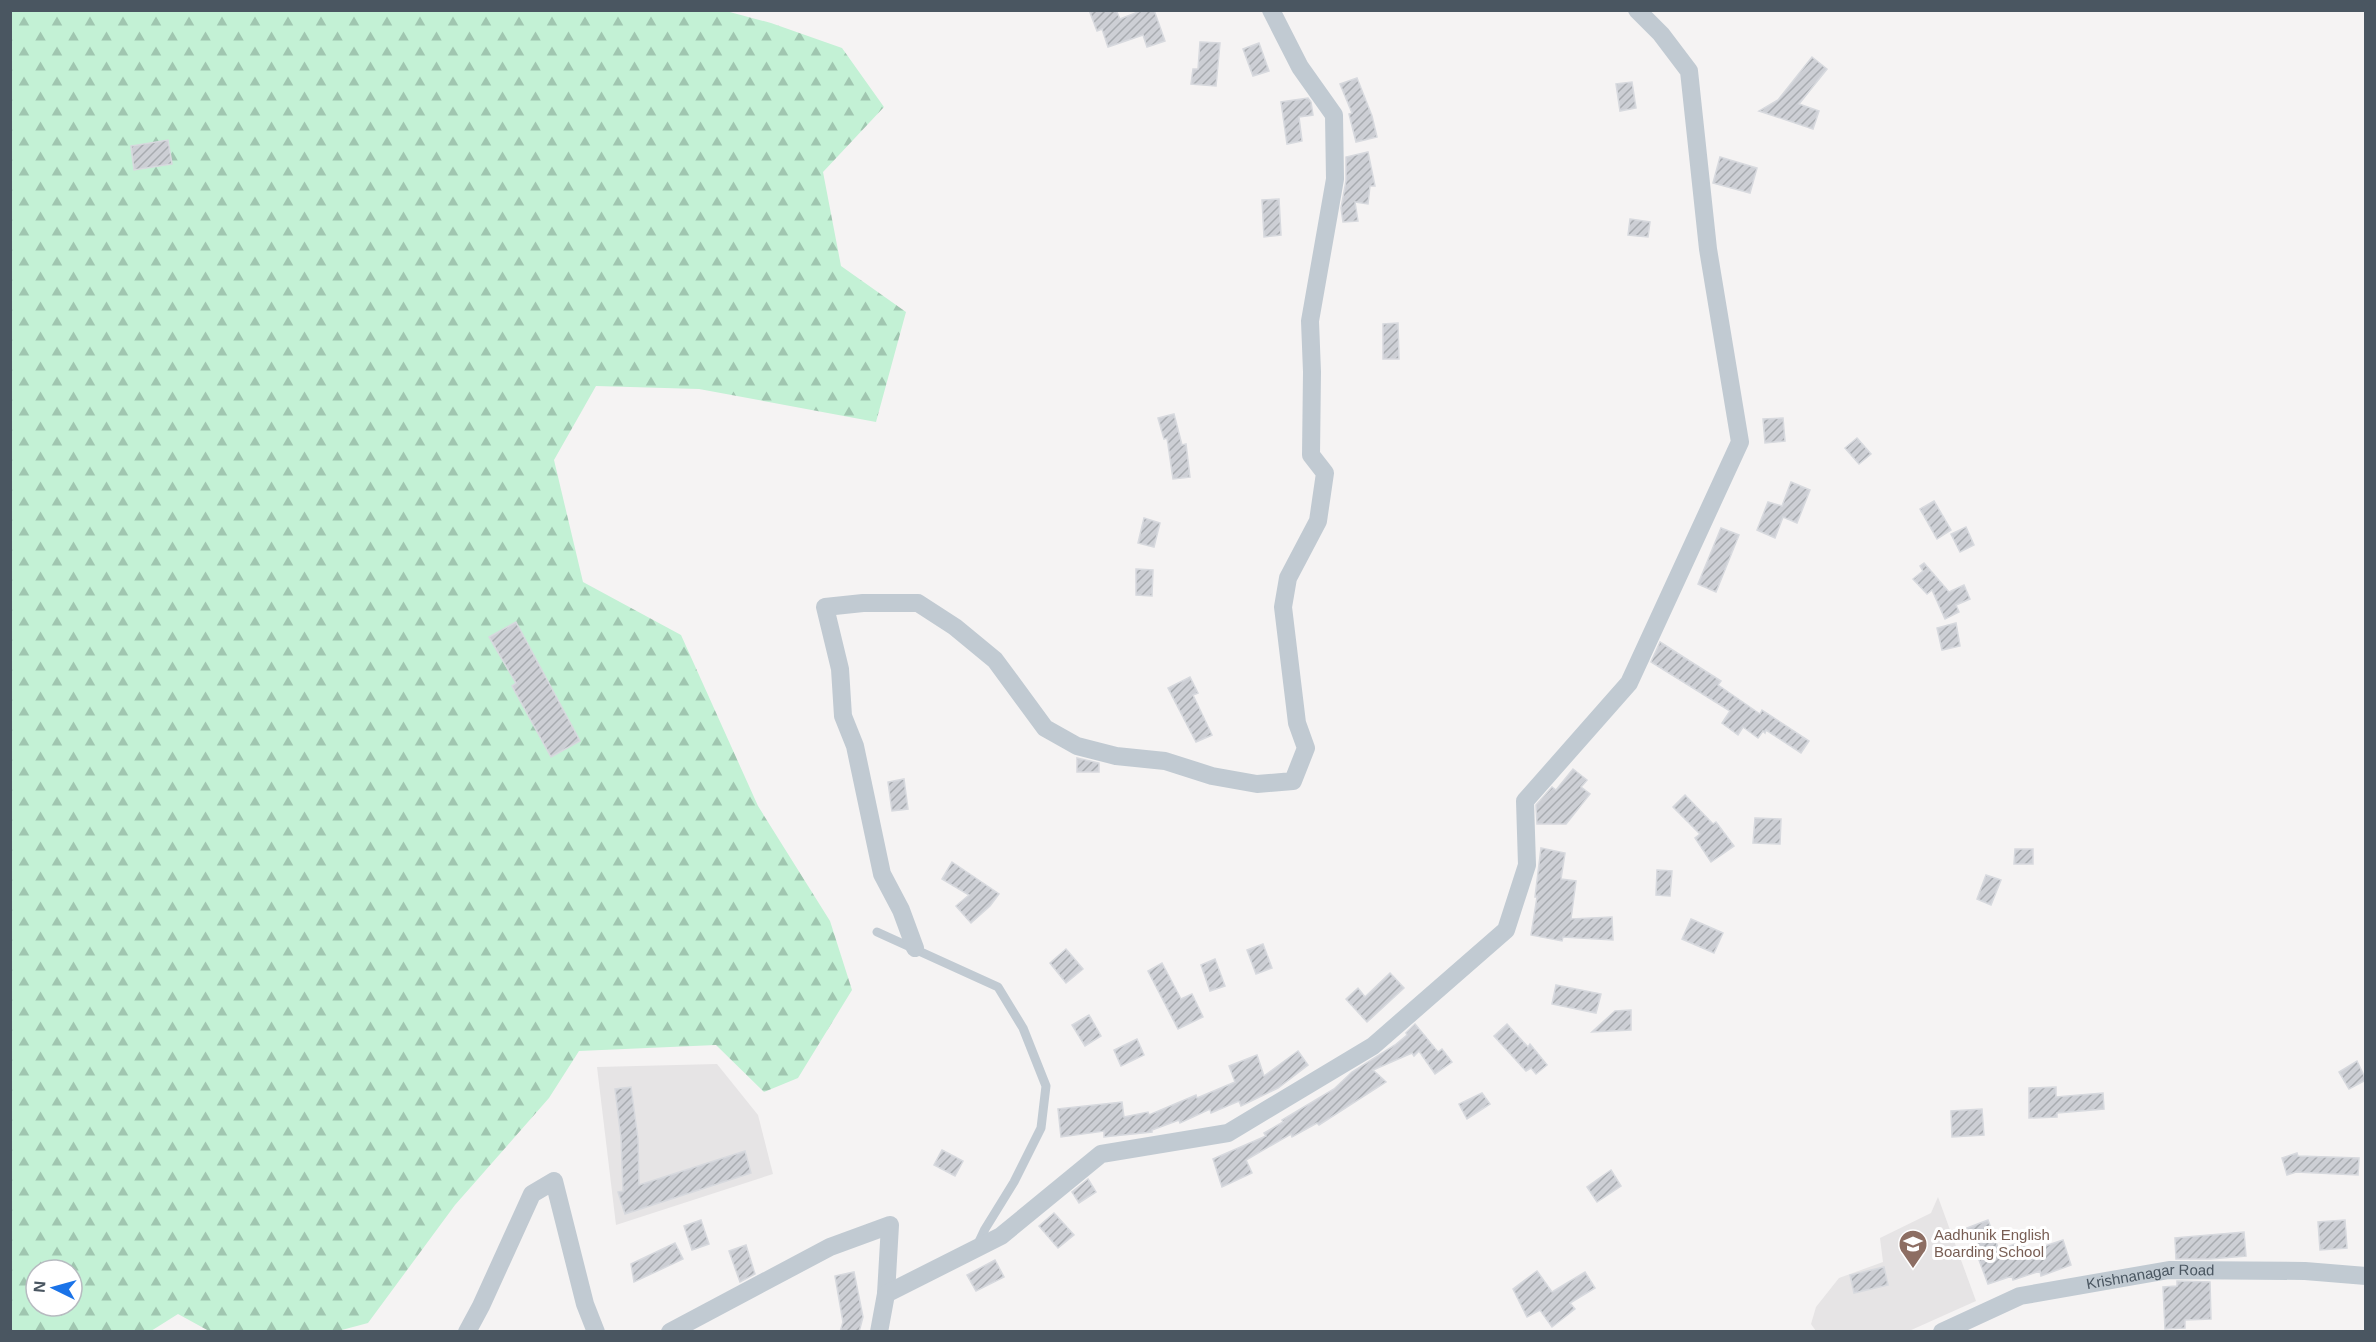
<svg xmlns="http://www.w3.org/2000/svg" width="2376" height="1342" font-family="Arial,sans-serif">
<defs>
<pattern id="forest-firs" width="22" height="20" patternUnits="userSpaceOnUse" patternTransform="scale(1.5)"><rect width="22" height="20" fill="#c3f1d5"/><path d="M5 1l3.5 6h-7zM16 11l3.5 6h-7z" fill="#a0c6b0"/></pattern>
<pattern id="building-hatch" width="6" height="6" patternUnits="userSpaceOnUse" patternTransform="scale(1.5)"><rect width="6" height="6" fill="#cdcfd5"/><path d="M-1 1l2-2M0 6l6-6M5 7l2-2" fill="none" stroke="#a8abb0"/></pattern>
</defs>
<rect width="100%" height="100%" fill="#f5f3f3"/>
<g fill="#e6e4e5">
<path d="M 717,1064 L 758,1115 L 773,1174 L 616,1225 L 597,1067 Z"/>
<path d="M 1938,1197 L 1976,1301 L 1909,1331 L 1816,1331 L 1811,1324 L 1816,1307 L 1839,1278 L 1883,1262 L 1880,1238 L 1931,1213 Z"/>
</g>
<path fill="url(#forest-firs)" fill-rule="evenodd" d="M 10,11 L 726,11 L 771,23 L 842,48 L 884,107 L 823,172 L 841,266 L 906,312 L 876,422 L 699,389 L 596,386 L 554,460 L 583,582 L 681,635 L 758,806 L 830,921 L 852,990 L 798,1078 L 764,1092 L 716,1045 L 579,1051 L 549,1098 L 455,1205 L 368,1323 L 338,1331 L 209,1331 L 178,1314 L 151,1331 L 11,1331 ZM 36,1270 L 72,1270 L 72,1306 L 36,1306 Z"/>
<g fill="url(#building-hatch)" stroke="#d7d9de" stroke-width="1.5">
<path d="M 1089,10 L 1116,10 L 1120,19 L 1143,10 L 1154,10 L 1165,41 L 1147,47 L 1143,35 L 1108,47 L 1102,29 L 1097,31 Z"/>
<path d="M 1200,42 L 1220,43 L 1216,86 L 1191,84 L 1193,69 L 1198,69 Z"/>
<path d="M 1259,43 L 1269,71 L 1253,76 L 1243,49 Z"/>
<path d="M 1812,57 L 1827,69 L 1799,104 L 1819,111 L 1813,129 L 1759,111 L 1778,100 Z"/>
<path d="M 1357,78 L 1372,116 L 1377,137 L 1356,142 L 1349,114 L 1352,113 L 1340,84 Z"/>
<path d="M 1632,82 L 1636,108 L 1620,111 L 1616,84 Z"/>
<path d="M 1308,98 L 1311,102 L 1313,115 L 1299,117 L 1302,141 L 1287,144 L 1281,102 Z"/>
<path d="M 168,140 L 172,164 L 134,170 L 131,146 Z"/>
<path d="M 1368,152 L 1375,186 L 1370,186 L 1368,204 L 1355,202 L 1358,221 L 1343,222 L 1341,208 L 1346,181 L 1346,157 Z"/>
<path d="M 1720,157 L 1757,168 L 1750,193 L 1713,183 Z"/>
<path d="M 1279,199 L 1281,235 L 1264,237 L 1262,200 Z"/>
<path d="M 1630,219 L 1650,222 L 1648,237 L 1628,235 Z"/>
<path d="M 1398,323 L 1399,359 L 1383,359 L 1383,324 Z"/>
<path d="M 1174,414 L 1182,445 L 1186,444 L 1190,477 L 1173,479 L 1167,438 L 1164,439 L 1158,418 Z"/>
<path d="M 1783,418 L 1785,441 L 1765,443 L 1763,419 Z"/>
<path d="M 1857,438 L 1871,454 L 1859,464 L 1845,448 Z"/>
<path d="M 1791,482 L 1810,490 L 1797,523 L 1783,517 L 1775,538 L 1757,530 L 1768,502 L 1782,506 Z"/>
<path d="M 1934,501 L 1951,530 L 1937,539 L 1920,509 Z"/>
<path d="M 1144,518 L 1160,523 L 1154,547 L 1138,543 Z"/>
<path d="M 1966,527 L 1974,545 L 1960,552 L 1951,534 Z"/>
<path d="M 1721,528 L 1739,535 L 1716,592 L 1698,584 Z"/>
<path d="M 1924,563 L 1949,592 L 1964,585 L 1970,599 L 1956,605 L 1959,612 L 1945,619 L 1932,590 L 1927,594 L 1913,579 L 1923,571 L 1920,566 Z"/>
<path d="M 1136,569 L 1153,570 L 1152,596 L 1136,595 Z"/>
<path d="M 516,622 L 580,741 L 551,757 L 512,686 L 516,683 L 489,637 Z"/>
<path d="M 1956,623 L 1960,646 L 1942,650 L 1937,628 Z"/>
<path d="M 1660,642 L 1721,681 L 1718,685 L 1760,714 L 1762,710 L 1809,741 L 1801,753 L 1766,730 L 1765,733 L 1763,731 L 1758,738 L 1743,727 L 1738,735 L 1722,723 L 1730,711 L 1651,662 Z"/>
<path d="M 1190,677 L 1198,693 L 1193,695 L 1212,735 L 1196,742 L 1168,688 Z"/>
<path d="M 1077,758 L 1099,763 L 1099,772 L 1077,772 Z"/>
<path d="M 1573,769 L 1587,780 L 1581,787 L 1590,794 L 1566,824 L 1537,824 L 1536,805 L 1552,787 L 1556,790 Z"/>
<path d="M 904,779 L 908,809 L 892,811 L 888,782 Z"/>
<path d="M 1685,795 L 1713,824 L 1716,822 L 1734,846 L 1711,862 L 1695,838 L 1700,834 L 1673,807 Z"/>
<path d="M 1755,818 L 1781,819 L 1780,844 L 1753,843 Z"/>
<path d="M 1541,848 L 1565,853 L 1561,879 L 1576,881 L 1571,919 L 1612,917 L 1613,940 L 1563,937 L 1562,941 L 1531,935 L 1537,897 L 1535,897 Z"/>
<path d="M 2015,849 L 2033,849 L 2033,864 L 2014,864 Z"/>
<path d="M 952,862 L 999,894 L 990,906 L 971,923 L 956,906 L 969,895 L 942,879 Z"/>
<path d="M 1657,870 L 1672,871 L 1670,896 L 1656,895 Z"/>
<path d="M 1986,875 L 2001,880 L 1991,905 L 1977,899 Z"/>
<path d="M 1691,919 L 1723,933 L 1714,953 L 1682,939 Z"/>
<path d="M 1263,944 L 1272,968 L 1256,974 L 1247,950 Z"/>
<path d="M 1066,949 L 1083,969 L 1066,983 L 1050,963 Z"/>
<path d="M 1215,959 L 1225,986 L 1210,991 L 1201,965 Z"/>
<path d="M 1162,963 L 1181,999 L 1192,994 L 1203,1017 L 1178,1029 L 1148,971 Z"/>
<path d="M 1390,973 L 1404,988 L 1367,1022 L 1346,999 L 1358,988 L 1365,997 Z"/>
<path d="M 1556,985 L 1601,994 L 1596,1013 L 1552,1004 Z"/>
<path d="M 1631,1010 L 1631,1030 L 1592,1032 L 1615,1011 Z"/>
<path d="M 1089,1015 L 1101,1036 L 1085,1046 L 1072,1025 Z"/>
<path d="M 1415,1024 L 1438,1052 L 1442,1049 L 1452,1062 L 1435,1074 L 1419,1051 L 1414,1056 L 1412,1053 L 1373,1070 L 1386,1082 L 1319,1125 L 1317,1123 L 1292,1137 L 1291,1134 L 1246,1160 L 1252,1173 L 1222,1187 L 1213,1159 L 1266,1136 L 1264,1133 L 1283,1122 L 1282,1120 L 1334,1089 L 1352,1072 L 1395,1045 L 1407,1035 L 1406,1033 Z"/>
<path d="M 1507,1024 L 1528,1047 L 1530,1044 L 1547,1065 L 1536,1074 L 1531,1068 L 1526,1071 L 1494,1036 Z"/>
<path d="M 1137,1039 L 1144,1055 L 1121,1066 L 1114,1050 Z"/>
<path d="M 1298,1051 L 1308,1065 L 1278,1088 L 1241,1106 L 1239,1101 L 1211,1113 L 1210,1109 L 1180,1123 L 1179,1120 L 1152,1130 L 1152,1132 L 1104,1137 L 1104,1131 L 1061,1137 L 1058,1109 L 1122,1102 L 1124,1117 L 1148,1112 L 1149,1115 L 1196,1095 L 1197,1098 L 1235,1082 L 1229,1066 L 1257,1055 L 1264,1076 Z"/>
<path d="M 2357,1061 L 2366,1080 L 2349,1089 L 2339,1072 Z"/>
<path d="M 631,1087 L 638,1139 L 639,1185 L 745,1151 L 751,1173 L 625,1214 L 618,1192 L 623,1191 L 621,1138 L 615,1089 Z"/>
<path d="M 2056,1087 L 2056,1097 L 2103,1093 L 2104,1109 L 2057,1113 L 2057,1117 L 2029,1118 L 2029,1088 Z"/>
<path d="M 1482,1093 L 1490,1104 L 1467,1119 L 1459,1104 Z"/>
<path d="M 1982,1109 L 1984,1135 L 1952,1137 L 1951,1111 Z"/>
<path d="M 942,1150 L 963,1161 L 955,1176 L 934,1165 Z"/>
<path d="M 2297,1153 L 2298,1156 L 2359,1158 L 2358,1175 L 2296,1172 L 2287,1175 L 2282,1158 Z"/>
<path d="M 1611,1170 L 1621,1186 L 1597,1202 L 1587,1187 Z"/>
<path d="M 1088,1179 L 1096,1192 L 1079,1203 L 1072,1192 Z"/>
<path d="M 1054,1213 L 1074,1235 L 1058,1248 L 1039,1226 Z"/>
<path d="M 701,1220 L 709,1244 L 692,1250 L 684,1226 Z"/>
<path d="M 1988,1220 L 1999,1250 L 2023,1241 L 2027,1252 L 2063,1240 L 2071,1265 L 2041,1276 L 2040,1271 L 2013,1280 L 2012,1276 L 1988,1284 L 1967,1228 Z"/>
<path d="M 2345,1220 L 2347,1248 L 2320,1250 L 2318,1222 Z"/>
<path d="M 2244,1232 L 2246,1256 L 2210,1259 L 2176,1259 L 2175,1238 Z"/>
<path d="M 675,1243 L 683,1259 L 634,1282 L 631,1264 Z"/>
<path d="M 746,1245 L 755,1274 L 740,1282 L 729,1251 Z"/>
<path d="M 995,1260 L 1004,1277 L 976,1291 L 967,1275 Z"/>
<path d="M 1884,1267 L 1888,1285 L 1854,1293 L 1850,1275 Z"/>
<path d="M 1537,1271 L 1552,1292 L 1585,1272 L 1595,1288 L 1570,1303 L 1575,1309 L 1552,1327 L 1540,1310 L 1527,1317 L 1513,1289 Z"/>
<path d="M 854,1272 L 863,1317 L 859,1332 L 840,1332 L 843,1322 L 835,1276 Z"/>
<path d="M 2177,1281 L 2210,1282 L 2211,1319 L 2185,1320 L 2185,1328 L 2165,1329 L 2163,1287 L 2177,1286 Z"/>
</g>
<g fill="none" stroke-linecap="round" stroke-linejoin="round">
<path stroke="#c1cad2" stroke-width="9" d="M 877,932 L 998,987 L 1023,1028 L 1046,1086 L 1041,1128 L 1014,1182 L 985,1229 L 977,1246"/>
<g stroke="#c1cad2" stroke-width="18">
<path d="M 915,948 L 901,910 L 882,874 L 855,746 L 843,716 L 840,669 L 825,607 L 863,603 L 918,603 L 955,627 L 995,660 L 1045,728 L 1077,746 L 1116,756 L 1165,761 L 1212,776 L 1257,784 L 1293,781 L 1306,748 L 1297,723 L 1283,607 L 1288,578 L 1318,521 L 1325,473 L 1311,455 L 1312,372 L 1310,321 L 1335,179 L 1334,115 L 1300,67 L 1271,10"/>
<path d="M 467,1332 L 481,1306 L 532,1194 L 554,1181 L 585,1304 L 596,1332"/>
<path d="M 670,1332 L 830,1247 L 890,1225 L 886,1294"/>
<path d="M 879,1332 L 886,1294 L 1001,1236 L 1101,1154 L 1228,1133 L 1373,1046 L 1506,930 L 1527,865 L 1525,801 L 1629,683 L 1740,442 L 1708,249 L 1689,71 L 1661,34 L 1637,10"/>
<path id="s1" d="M 1942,1332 L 2020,1296 L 2169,1270 L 2305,1271 L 2366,1276"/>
</g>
</g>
<defs>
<g id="school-pin" transform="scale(1.5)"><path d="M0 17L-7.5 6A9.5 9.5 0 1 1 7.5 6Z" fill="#8d6e63" stroke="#fff"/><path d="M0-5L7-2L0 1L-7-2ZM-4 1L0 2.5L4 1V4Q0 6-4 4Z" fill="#fff"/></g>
</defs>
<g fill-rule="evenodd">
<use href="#school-pin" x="1913" y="1244"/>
</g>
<g text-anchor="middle" stroke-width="6" stroke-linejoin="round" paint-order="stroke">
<g font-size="15" fill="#785e54" stroke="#fff" text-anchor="start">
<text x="1934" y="1240">Aadhunik English<tspan x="1934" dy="17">Boarding School</tspan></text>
</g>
<g font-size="15" fill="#4a5661" stroke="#fff">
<text dy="5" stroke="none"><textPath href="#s1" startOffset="218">Krishnanagar Road</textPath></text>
</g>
</g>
<rect width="2376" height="1342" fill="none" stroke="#4a5661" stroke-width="24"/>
<g transform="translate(54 1288) rotate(275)"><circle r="28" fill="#ffffff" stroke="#b7bbc0" stroke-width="1.5"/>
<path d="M0-4.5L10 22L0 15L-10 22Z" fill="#1a73e8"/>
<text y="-9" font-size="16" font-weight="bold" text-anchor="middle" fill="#4a5661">N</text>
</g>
</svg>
